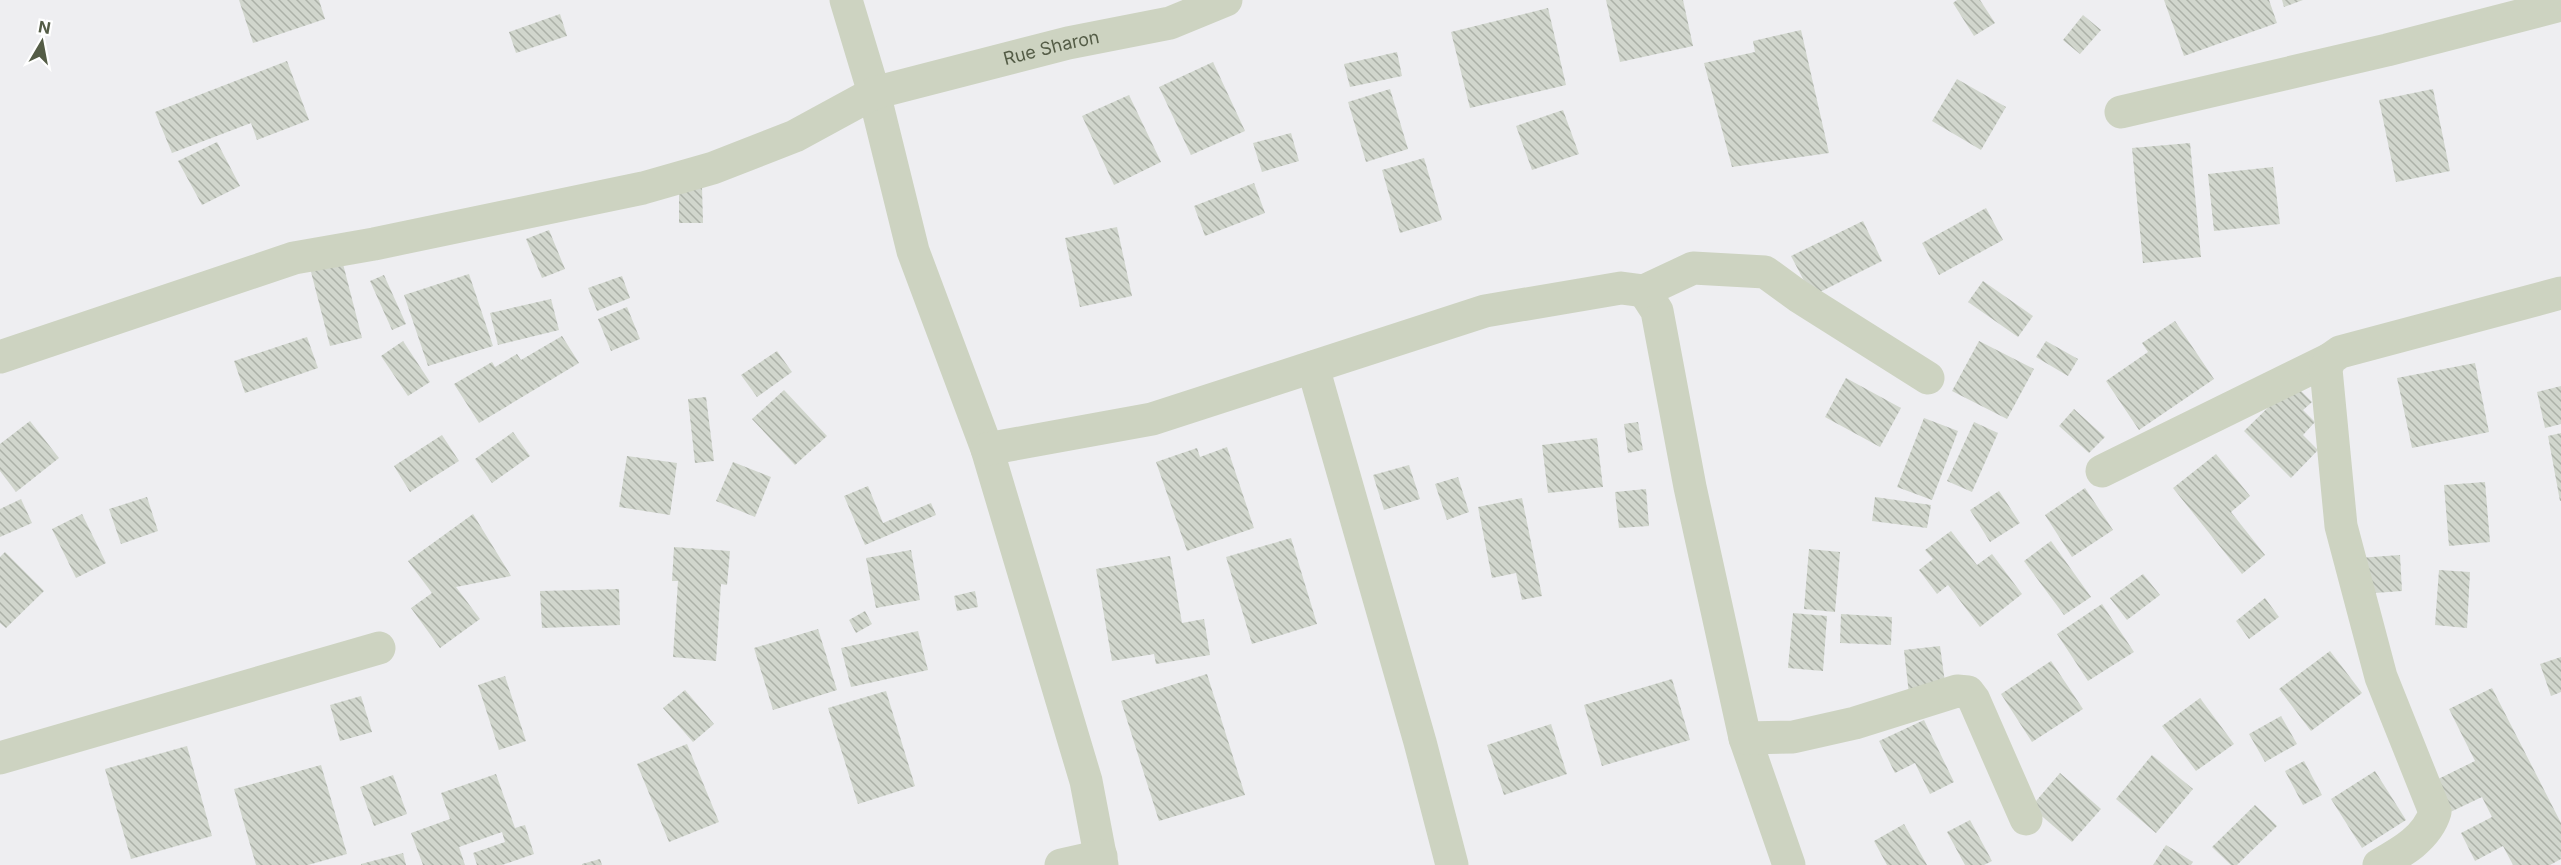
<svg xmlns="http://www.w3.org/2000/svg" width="2561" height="865" font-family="Inter,sans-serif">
<defs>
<pattern id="building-back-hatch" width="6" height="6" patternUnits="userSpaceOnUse" patternTransform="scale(1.5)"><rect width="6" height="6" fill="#d1d6cd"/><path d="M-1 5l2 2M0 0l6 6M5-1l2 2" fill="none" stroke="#acb1a8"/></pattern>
</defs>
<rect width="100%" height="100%" fill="#eeeef1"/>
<g fill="url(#building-back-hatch)">
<path d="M 239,0 L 319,0 L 325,19 L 253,43 Z"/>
<path d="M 1606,0 L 1683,0 L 1693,46 L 1620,62 Z"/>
<path d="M 1957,0 L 1980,0 L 1995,23 L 1974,36 L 1953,3 Z"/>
<path d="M 2164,0 L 2269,0 L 2277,23 L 2184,56 Z"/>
<path d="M 2282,0 L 2303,0 L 2284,7 Z"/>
<path d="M 1548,8 L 1566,85 L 1470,108 L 1451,32 Z"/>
<path d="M 560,14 L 567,36 L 516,53 L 509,32 Z"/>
<path d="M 2083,15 L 2101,30 L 2080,54 L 2063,40 Z"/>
<path d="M 1801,30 L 1829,153 L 1732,167 L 1704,63 L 1755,52 L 1753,41 Z"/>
<path d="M 1397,52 L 1402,76 L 1350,87 L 1344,64 Z"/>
<path d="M 287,61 L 309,120 L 257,140 L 251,123 L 172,153 L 155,112 Z"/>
<path d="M 1213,62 L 1245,131 L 1191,155 L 1159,87 Z"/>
<path d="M 1957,79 L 2006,107 L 1981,150 L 1932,121 Z"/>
<path d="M 1390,89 L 1408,149 L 1366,162 L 1348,102 Z"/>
<path d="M 2433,89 L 2450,171 L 2396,182 L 2379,100 Z"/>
<path d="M 1129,95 L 1161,162 L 1114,185 L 1082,116 Z"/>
<path d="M 1563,110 L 1579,154 L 1532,170 L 1516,126 Z"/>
<path d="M 1291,133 L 1299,161 L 1262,172 L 1253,143 Z"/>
<path d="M 217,142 L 240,186 L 202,205 L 178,161 Z"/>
<path d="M 2190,143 L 2201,257 L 2143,263 L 2132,148 Z"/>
<path d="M 1424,158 L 1442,220 L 1400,233 L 1382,170 Z"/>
<path d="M 2273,167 L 2280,224 L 2214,231 L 2208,174 Z"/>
<path d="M 1254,183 L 1265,213 L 1205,236 L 1194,206 Z"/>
<path d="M 679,187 L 702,187 L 703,223 L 679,223 Z"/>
<path d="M 1986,208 L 2003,240 L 1939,275 L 1922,243 Z"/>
<path d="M 1863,221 L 1882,261 L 1812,296 L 1791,256 Z"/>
<path d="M 1117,227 L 1132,296 L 1080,307 L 1065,238 Z"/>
<path d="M 549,230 L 565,269 L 542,278 L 526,239 Z"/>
<path d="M 341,256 L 362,338 L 330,346 L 309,264 Z"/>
<path d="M 469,274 L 493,346 L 428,366 L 404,295 Z"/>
<path d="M 384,275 L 406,324 L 392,330 L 370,281 Z"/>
<path d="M 622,276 L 630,298 L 597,311 L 588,288 Z"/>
<path d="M 1983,281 L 2033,316 L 2018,337 L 1968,302 Z"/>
<path d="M 551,299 L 559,330 L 498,345 L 490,313 Z"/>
<path d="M 627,307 L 640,339 L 611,351 L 598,319 Z"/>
<path d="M 2175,321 L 2214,379 L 2139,430 L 2106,381 L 2148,352 L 2142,343 Z"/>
<path d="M 562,336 L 579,363 L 479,423 L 454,384 L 492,362 L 495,367 L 517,354 L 521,360 Z"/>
<path d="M 307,337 L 318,368 L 245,393 L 234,361 Z"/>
<path d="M 403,341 L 430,382 L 408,396 L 381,356 Z"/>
<path d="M 1979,341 L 2034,369 L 2007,419 L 1952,391 Z"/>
<path d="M 2046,341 L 2078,359 L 2068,376 L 2036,357 Z"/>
<path d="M 777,351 L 792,372 L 757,397 L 741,375 Z"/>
<path d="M 2475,363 L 2489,432 L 2412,448 L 2397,378 Z"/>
<path d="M 1846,378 L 1901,408 L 1880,447 L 1825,417 Z"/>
<path d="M 2293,383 L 2312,402 L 2303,410 L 2315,422 L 2303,435 L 2318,450 L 2291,478 L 2244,431 Z"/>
<path d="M 2561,386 L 2561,424 L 2545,428 L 2537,392 Z"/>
<path d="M 784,390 L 827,436 L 795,465 L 752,419 Z"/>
<path d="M 706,397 L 714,461 L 695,463 L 688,399 Z"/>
<path d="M 2074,409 L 2105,437 L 2089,453 L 2059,426 Z"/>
<path d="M 1924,418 L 1958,431 L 1932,500 L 1897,487 Z"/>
<path d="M 30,421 L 59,458 L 16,492 L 0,471 L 0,444 Z"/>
<path d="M 1638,422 L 1643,450 L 1628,453 L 1624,424 Z"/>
<path d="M 1974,422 L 1998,433 L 1972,492 L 1947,481 Z"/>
<path d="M 513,432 L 530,456 L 492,483 L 475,459 Z"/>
<path d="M 2561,433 L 2561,501 L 2560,501 L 2548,436 Z"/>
<path d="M 442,435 L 459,461 L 410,492 L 394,466 Z"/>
<path d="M 1597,438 L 1603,487 L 1548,493 L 1542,445 Z"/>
<path d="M 1227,447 L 1254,528 L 1187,551 L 1156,462 L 1197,448 L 1200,457 Z"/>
<path d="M 2216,454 L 2250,496 L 2231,512 L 2265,555 L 2242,574 L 2173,488 Z"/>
<path d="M 627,456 L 677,463 L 670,515 L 619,507 Z"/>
<path d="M 733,462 L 771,477 L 755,517 L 716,501 Z"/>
<path d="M 1409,465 L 1420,499 L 1384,510 L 1373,475 Z"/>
<path d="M 1458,477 L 1469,512 L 1447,520 L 1435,484 Z"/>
<path d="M 2485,482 L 2490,542 L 2449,546 L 2444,485 Z"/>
<path d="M 868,486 L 883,523 L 931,503 L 936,515 L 865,545 L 844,496 Z"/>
<path d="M 2085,488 L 2113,530 L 2072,557 L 2045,515 Z"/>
<path d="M 1646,489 L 1649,526 L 1619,528 L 1615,492 Z"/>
<path d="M 1999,491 L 2020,523 L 1990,542 L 1970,510 Z"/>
<path d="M 147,497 L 158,531 L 121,544 L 109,509 Z"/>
<path d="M 1875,497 L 1931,505 L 1927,528 L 1872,521 Z"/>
<path d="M 1522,498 L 1542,596 L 1522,600 L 1516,573 L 1492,578 L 1478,507 Z"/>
<path d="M 21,499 L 32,523 L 0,537 L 0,509 Z"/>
<path d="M 82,514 L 106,563 L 76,578 L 52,529 Z"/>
<path d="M 473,514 L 511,576 L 456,587 L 480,619 L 440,648 L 411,608 L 432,593 L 408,561 Z"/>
<path d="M 1951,531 L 1977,565 L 1992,554 L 2022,594 L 1980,627 L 1948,585 L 1937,594 L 1919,570 L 1933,559 L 1925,550 Z"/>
<path d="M 1291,538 L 1317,624 L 1252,644 L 1226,557 Z"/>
<path d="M 2051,541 L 2091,597 L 2064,615 L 2024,561 Z"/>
<path d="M 674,547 L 730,551 L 727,585 L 721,584 L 716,661 L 673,657 L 678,581 L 672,581 Z"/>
<path d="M 1809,549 L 1840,552 L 1835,612 L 1804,609 Z"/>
<path d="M 911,550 L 920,600 L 876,608 L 866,558 Z"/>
<path d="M 5,552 L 44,591 L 6,628 L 0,623 L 0,557 Z"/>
<path d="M 2400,555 L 2402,591 L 2361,594 L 2358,558 Z"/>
<path d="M 1170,556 L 1182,623 L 1204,619 L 1210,655 L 1156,664 L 1154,654 L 1112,661 L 1096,569 Z"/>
<path d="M 2439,570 L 2470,572 L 2467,628 L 2435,625 Z"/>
<path d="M 2143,574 L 2160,595 L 2127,620 L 2110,598 Z"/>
<path d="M 619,589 L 620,625 L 542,628 L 540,591 Z"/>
<path d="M 975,591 L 978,607 L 957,611 L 954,596 Z"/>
<path d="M 2265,598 L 2279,617 L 2249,639 L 2236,621 Z"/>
<path d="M 2102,604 L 2134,652 L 2088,681 L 2057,634 Z"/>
<path d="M 865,611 L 872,624 L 856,633 L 849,620 Z"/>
<path d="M 1793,613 L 1827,616 L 1823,671 L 1788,668 Z"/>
<path d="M 1841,614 L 1892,617 L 1891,645 L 1840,643 Z"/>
<path d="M 818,629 L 837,690 L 773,710 L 754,648 Z"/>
<path d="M 918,631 L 928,670 L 851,687 L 841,648 Z"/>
<path d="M 1940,646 L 1946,690 L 1909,694 L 1904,650 Z"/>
<path d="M 2330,651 L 2362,693 L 2311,731 L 2279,689 Z"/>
<path d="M 2561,657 L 2561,692 L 2551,696 L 2540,664 Z"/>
<path d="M 2051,661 L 2083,709 L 2032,742 L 2001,694 Z"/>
<path d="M 1207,674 L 1245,795 L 1159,821 L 1121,701 Z"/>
<path d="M 505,676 L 526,741 L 499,750 L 478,685 Z"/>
<path d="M 1672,679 L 1690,740 L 1602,766 L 1584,705 Z"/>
<path d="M 2492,688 L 2561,823 L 2561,859 L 2550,865 L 2513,865 L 2503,846 L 2475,861 L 2461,833 L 2492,817 L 2482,797 L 2442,816 L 2426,785 L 2475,761 L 2449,709 Z"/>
<path d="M 685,690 L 714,724 L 693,742 L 663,708 Z"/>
<path d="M 886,691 L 915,786 L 858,804 L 828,708 Z"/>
<path d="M 361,696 L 372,732 L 340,741 L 330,705 Z"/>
<path d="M 2200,698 L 2234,744 L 2196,771 L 2162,726 Z"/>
<path d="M 2281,716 L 2297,744 L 2265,762 L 2249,734 Z"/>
<path d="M 1924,720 L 1954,782 L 1930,794 L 1915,763 L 1895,773 L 1879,741 Z"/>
<path d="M 1551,724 L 1567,774 L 1504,795 L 1487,745 Z"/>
<path d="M 687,744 L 719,822 L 669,842 L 637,764 Z"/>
<path d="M 187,746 L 212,836 L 131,859 L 105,769 Z"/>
<path d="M 2152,755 L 2193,789 L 2156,833 L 2116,799 Z"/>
<path d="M 2304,761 L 2322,795 L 2303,805 L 2285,771 Z"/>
<path d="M 321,765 L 347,854 L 308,865 L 256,865 L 234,789 Z"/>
<path d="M 2375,771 L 2406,820 L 2362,848 L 2331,799 Z"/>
<path d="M 2060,773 L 2101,809 L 2072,842 L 2031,807 Z"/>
<path d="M 496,774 L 515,828 L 525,825 L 534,854 L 502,865 L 477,865 L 473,853 L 505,842 L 502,832 L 459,847 L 465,865 L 423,865 L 411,833 L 450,819 L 441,793 Z"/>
<path d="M 393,775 L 407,814 L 374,826 L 360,787 Z"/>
<path d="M 2255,805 L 2277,826 L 2237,865 L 2231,865 L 2212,847 Z"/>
<path d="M 1970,820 L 1992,861 L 1984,865 L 1965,865 L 1947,832 Z"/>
<path d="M 1904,824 L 1927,865 L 1887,865 L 1874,841 Z"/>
<path d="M 2166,845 L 2193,862 L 2191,865 L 2153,865 Z"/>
<path d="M 403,853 L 406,865 L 361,865 L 361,864 Z"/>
<path d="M 600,859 L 602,865 L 582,865 L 582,864 Z"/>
</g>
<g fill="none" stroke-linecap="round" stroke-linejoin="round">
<g stroke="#cdd3c1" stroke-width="33">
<path d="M 846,0 L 874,93 L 913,251 L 987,449 L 1086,781 L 1102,865"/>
<path d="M 2121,112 L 2387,50 L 2561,5"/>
<path d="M 1644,291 L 1657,311 L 1690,487 L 1745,738 L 1789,865"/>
<path id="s1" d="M 0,357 L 294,258 L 374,244 L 643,188 L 713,168 L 795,136 L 874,93 L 1068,43 L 1170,23 L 1226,0"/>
<path d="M 1313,367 L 1420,742 L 1452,865"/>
<path d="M 987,449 L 1152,419 L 1485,311 L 1621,288 L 1644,291 L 1693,268 L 1765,272 L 1798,296 L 1928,378"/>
<path d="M 2102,471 L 2330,359"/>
<path d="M 1745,738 L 1793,737 L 1855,723 L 1957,691 L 1968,692 L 1974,700 L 2026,819"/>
<path d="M 0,758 L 379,648"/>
<path d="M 1061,865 L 1101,856"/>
<path d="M 2379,865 C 2402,852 2427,838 2435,812 L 2381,677 L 2341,526 L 2326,369 L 2330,359 L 2340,352 L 2561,293"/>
</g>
</g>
<g text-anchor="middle" stroke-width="6" stroke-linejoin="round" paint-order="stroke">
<g font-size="18" fill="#545c46" stroke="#fff">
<text dy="6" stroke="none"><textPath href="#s1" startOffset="1100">Rue Sharon</textPath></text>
</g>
</g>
<g transform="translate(42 42) rotate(10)" stroke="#ffffff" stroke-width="4.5" paint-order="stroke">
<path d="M0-4.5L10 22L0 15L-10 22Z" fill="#545c46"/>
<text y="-9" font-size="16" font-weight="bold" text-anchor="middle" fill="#545c46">N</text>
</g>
</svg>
